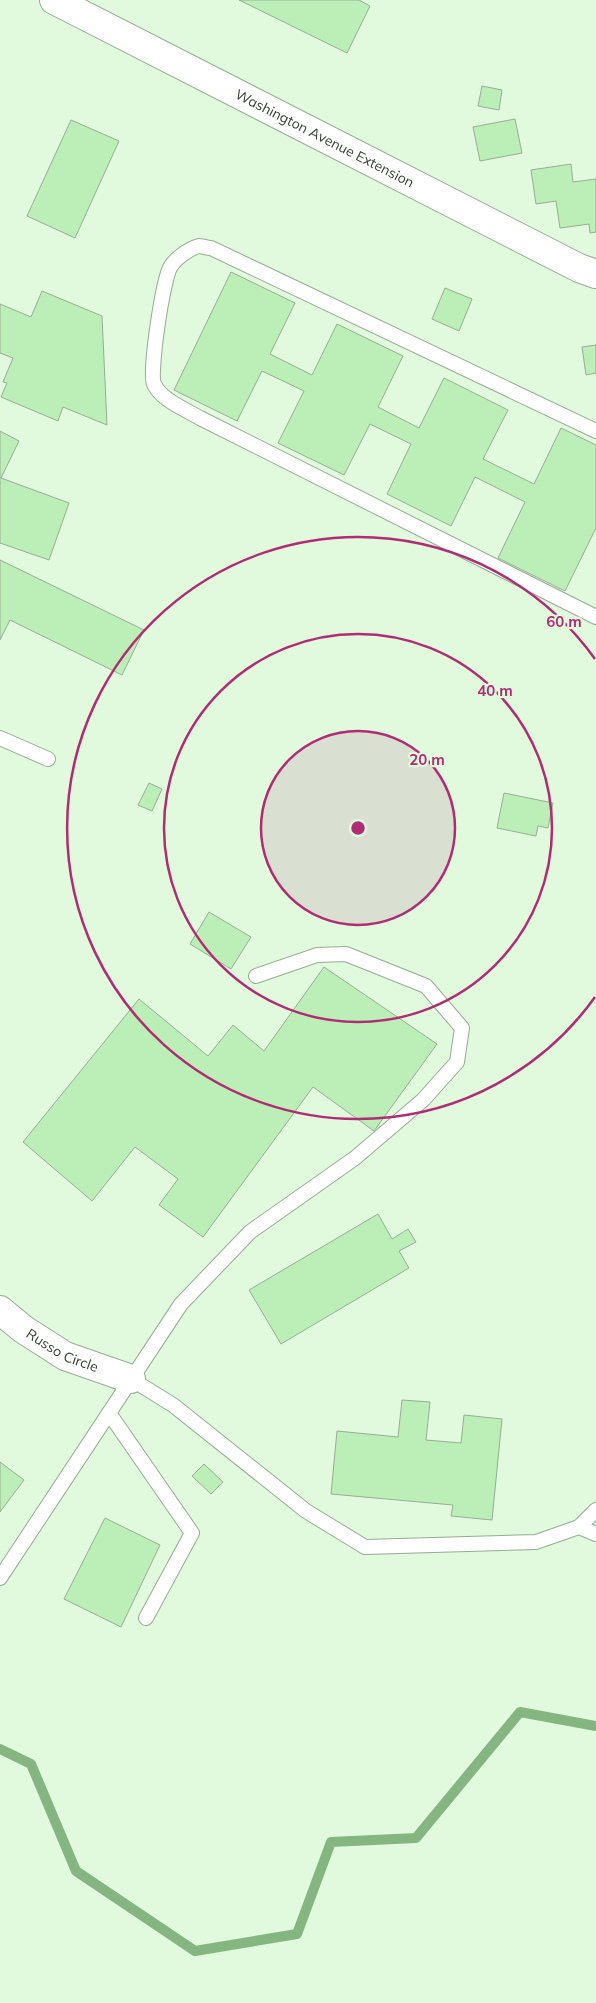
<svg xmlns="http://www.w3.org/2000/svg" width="596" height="2003" font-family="Mulish,sans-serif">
<rect width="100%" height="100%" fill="#e1fade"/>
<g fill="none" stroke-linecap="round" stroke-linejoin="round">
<path stroke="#85b581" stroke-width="10" d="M 0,1749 L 31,1764 L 76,1871 L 195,1951 L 297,1934 L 331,1842 L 416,1838 L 520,1712 L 596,1726"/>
</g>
<g fill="#bceeb7" stroke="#97ae94">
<path d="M 239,0 L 359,0 L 370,6 L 347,53 Z"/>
<path d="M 482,86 L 502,90 L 499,110 L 478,106 Z"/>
<path d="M 515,119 L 522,153 L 480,161 L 473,127 Z"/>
<path d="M 71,120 L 119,141 L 75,238 L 27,216 Z"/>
<path d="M 571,164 L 573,182 L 596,179 L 596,232 L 590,233 L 589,224 L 560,228 L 556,201 L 536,204 L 531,170 Z"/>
<path d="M 231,272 L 295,303 L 270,354 L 312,375 L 337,324 L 403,356 L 378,407 L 419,428 L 444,378 L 508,410 L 483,459 L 534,484 L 561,428 L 596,445 L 596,528 L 565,591 L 498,558 L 525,502 L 475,477 L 451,526 L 387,494 L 411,444 L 370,424 L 344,475 L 278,443 L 304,391 L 262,371 L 237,421 L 174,390 Z"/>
<path d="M 445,288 L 472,299 L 459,331 L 432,319 Z"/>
<path d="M 42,291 L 102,316 L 107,425 L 63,407 L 58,421 L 1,397 L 7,383 L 3,382 L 13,358 L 0,353 L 0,304 L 31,317 Z"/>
<path d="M 596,345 L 596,373 L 586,375 L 582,347 Z"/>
<path d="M 0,431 L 19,441 L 1,478 L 69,503 L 49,560 L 0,543 Z"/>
<path d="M 0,560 L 144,630 L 122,675 L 10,620 L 0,640 Z"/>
<path d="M 149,783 L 162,789 L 152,811 L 138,805 Z"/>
<path d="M 504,793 L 553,803 L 548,828 L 538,826 L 536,836 L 497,828 Z"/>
<path d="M 209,912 L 251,937 L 231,969 L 190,944 Z"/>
<path d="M 324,967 L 437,1044 L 374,1131 L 313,1087 L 203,1237 L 159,1205 L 178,1179 L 135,1147 L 92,1201 L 23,1142 L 139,999 L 208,1056 L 233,1025 L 264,1051 Z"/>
<path d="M 378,1214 L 392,1239 L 408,1229 L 416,1242 L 399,1251 L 409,1268 L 281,1344 L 249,1290 Z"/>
<path d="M 402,1400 L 430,1402 L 426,1440 L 461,1443 L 464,1415 L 502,1419 L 492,1520 L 451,1516 L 453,1505 L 331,1494 L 337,1431 L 398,1437 Z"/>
<path d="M 0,1462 L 24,1480 L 0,1512 Z"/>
<path d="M 204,1464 L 223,1482 L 211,1494 L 192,1476 Z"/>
<path d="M 105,1518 L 160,1545 L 121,1627 L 64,1599 Z"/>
</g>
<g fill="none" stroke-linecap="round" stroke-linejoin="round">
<g stroke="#95ad92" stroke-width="16">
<g id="service">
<path d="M 596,431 L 211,248 C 207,248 202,246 199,246 C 190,248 176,258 171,266 C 163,277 149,373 154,384 C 161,400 185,409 200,418 L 596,617"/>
<path d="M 0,738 L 48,759"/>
<path d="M 131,1379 L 173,1405 L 306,1511 L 365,1547 L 536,1542 L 579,1527 L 596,1534"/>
<path d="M 109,1413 L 192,1533 L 146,1618"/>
<path d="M 579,1527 L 596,1510"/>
<path d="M 0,1578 L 181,1304 L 250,1232 L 355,1158 L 423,1100 L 457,1062 L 462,1028 L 426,986 L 346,954 L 317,955 L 256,976"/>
</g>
</g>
<g stroke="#95ad92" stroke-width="30">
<g id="minor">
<path id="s1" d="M 54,0 L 579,268 L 596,274"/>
<path id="s2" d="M 0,1310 L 23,1329 L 65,1356 L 131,1379"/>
</g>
</g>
<use href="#service" stroke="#fff" stroke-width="14"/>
<use href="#minor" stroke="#fff" stroke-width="28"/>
</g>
<circle cx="358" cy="828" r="97" fill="#b02c73" fill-opacity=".12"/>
<g fill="none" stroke="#b02c73" stroke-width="2.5">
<circle cx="358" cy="828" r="97"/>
<circle cx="358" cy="828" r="194"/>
<path d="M595 997A291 291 0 1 1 595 659"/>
</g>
<g text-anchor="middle" stroke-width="4.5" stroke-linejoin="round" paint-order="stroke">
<g font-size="14" fill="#363f34" stroke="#e1fade">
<text dy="5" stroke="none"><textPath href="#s1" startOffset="304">Washington Avenue Extension</textPath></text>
<text dy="5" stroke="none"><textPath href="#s2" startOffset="75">Russo Circle</textPath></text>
</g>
</g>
<circle cx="358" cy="828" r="8" fill="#b02c73" stroke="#e1fade" stroke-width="2.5"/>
<g font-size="15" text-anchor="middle" font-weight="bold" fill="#b02c73" stroke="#e1fade" stroke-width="4.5" stroke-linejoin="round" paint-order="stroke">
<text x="564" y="627">60 m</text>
<text x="495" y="696">40 m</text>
<text x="427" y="765">20 m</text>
</g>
</svg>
